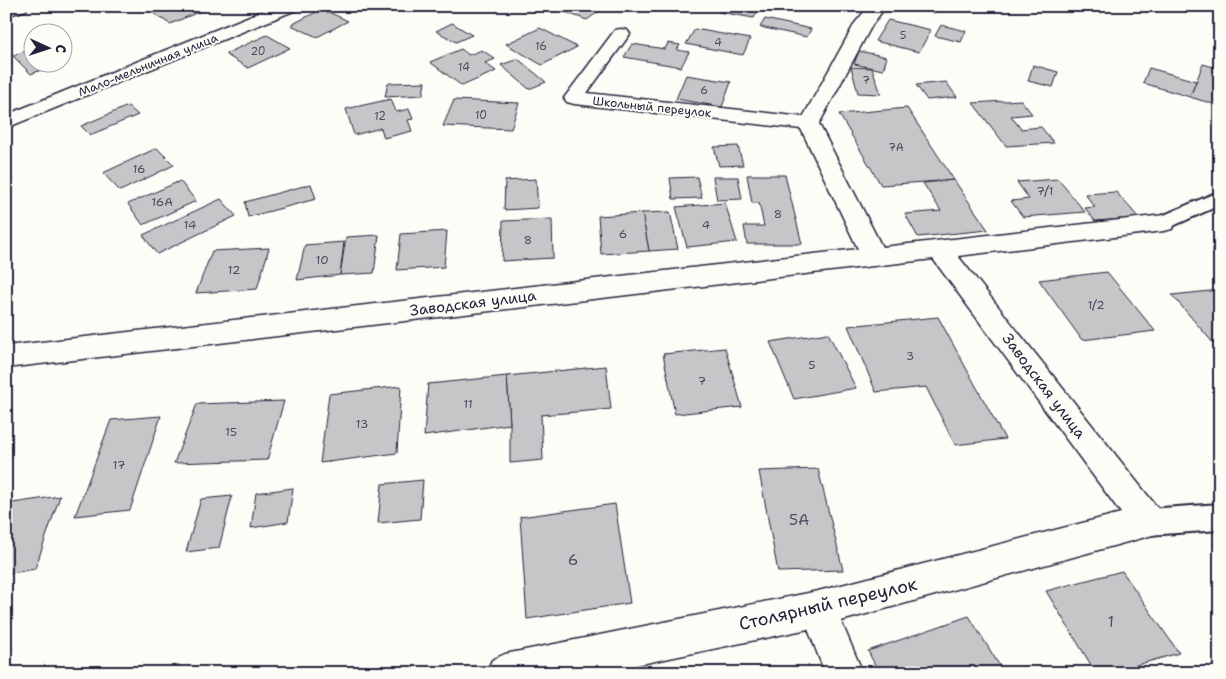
<svg xmlns="http://www.w3.org/2000/svg" width="1226" height="679" font-family="'Shantell Sans',sans-serif">
<rect width="100%" height="100%" fill="#fdfcf7"/>
<filter id="ink" filterUnits="userSpaceOnUse"><feTurbulence type="fractalNoise" baseFrequency=".02" numOctaves="2"/><feDisplacementMap in="SourceGraphic" scale="10" xChannelSelector="R" yChannelSelector="G"/><feConvolveMatrix kernelMatrix="1 2 1 2 8 2 1 2 1" color-interpolation-filters="sRGB"/></filter>
<g filter="url(#ink)">
<g fill="#c6c6c8" stroke="#22223b">
<path d="M 170,6 L 213,6 L 170,24 L 153,13 Z"/>
<path d="M 357,6 L 381,6 L 368,12 Z"/>
<path d="M 560,6 L 606,6 L 587,20 L 556,9 Z"/>
<path d="M 723,6 L 760,6 L 754,18 L 719,12 Z"/>
<path d="M 912,6 L 940,6 L 935,13 Z"/>
<path d="M 322,9 L 348,21 L 317,37 L 291,25 Z"/>
<path d="M 765,19 L 811,29 L 807,37 L 760,27 Z"/>
<path d="M 888,20 L 931,30 L 919,52 L 875,41 Z"/>
<path d="M 452,23 L 472,35 L 456,42 L 436,31 Z"/>
<path d="M 941,25 L 966,31 L 961,42 L 935,36 Z"/>
<path d="M 540,28 L 577,47 L 542,65 L 506,44 Z"/>
<path d="M 695,29 L 750,39 L 743,55 L 686,44 Z"/>
<path d="M 267,35 L 290,48 L 248,68 L 225,54 Z"/>
<path d="M 668,43 L 680,45 L 677,50 L 689,52 L 681,67 L 624,57 L 632,44 L 665,49 Z"/>
<path d="M 32,48 L 32,62 L 61,62 L 31,74 L 13,56 Z"/>
<path d="M 461,49 L 469,55 L 482,50 L 495,59 L 485,63 L 496,71 L 462,86 L 430,62 Z"/>
<path d="M 859,51 L 887,57 L 883,70 L 854,64 Z"/>
<path d="M 518,59 L 546,82 L 529,89 L 501,65 Z"/>
<path d="M 1203,64 L 1220,69 L 1220,106 L 1190,97 Z"/>
<path d="M 1033,65 L 1058,72 L 1053,87 L 1028,81 Z"/>
<path d="M 851,67 L 872,68 L 881,94 L 858,93 Z"/>
<path d="M 1149,68 L 1196,81 L 1190,97 L 1143,83 Z"/>
<path d="M 686,75 L 731,82 L 722,107 L 676,99 Z"/>
<path d="M 425,82 L 423,95 L 385,97 L 388,83 Z"/>
<path d="M 946,82 L 957,97 L 927,100 L 916,85 Z"/>
<path d="M 391,99 L 396,112 L 409,109 L 413,119 L 408,120 L 412,131 L 384,138 L 381,128 L 354,135 L 346,109 Z"/>
<path d="M 454,100 L 519,103 L 511,129 L 443,126 Z"/>
<path d="M 1021,100 L 1032,114 L 1011,116 L 1021,129 L 1041,127 L 1054,143 L 1006,146 L 973,103 Z"/>
<path d="M 128,106 L 138,115 L 90,135 L 81,126 Z"/>
<path d="M 907,108 L 954,180 L 881,185 L 839,114 Z"/>
<path d="M 738,146 L 743,165 L 719,166 L 714,147 Z"/>
<path d="M 157,148 L 174,165 L 120,191 L 103,173 Z"/>
<path d="M 747,175 L 785,175 L 802,244 L 747,244 L 744,226 L 764,226 L 759,203 L 752,203 Z"/>
<path d="M 697,177 L 702,198 L 673,199 L 670,178 Z"/>
<path d="M 713,177 L 738,177 L 742,199 L 717,200 Z"/>
<path d="M 536,179 L 538,208 L 504,210 L 505,181 Z"/>
<path d="M 1058,179 L 1085,212 L 1023,217 L 1011,201 L 1029,199 L 1017,182 Z"/>
<path d="M 954,180 L 988,230 L 918,237 L 905,214 L 941,211 L 923,183 Z"/>
<path d="M 180,181 L 196,201 L 143,225 L 128,204 Z"/>
<path d="M 311,184 L 316,199 L 248,217 L 245,202 Z"/>
<path d="M 1116,192 L 1139,218 L 1095,221 L 1085,208 L 1095,207 L 1085,194 Z"/>
<path d="M 221,199 L 236,216 L 157,254 L 143,235 Z"/>
<path d="M 725,203 L 737,242 L 687,247 L 676,207 Z"/>
<path d="M 670,212 L 678,249 L 649,251 L 642,213 Z"/>
<path d="M 642,213 L 649,251 L 601,254 L 598,216 Z"/>
<path d="M 552,219 L 553,258 L 502,261 L 503,221 Z"/>
<path d="M 447,231 L 444,267 L 397,270 L 401,234 Z"/>
<path d="M 379,235 L 374,273 L 340,275 L 346,237 Z"/>
<path d="M 344,242 L 340,275 L 297,280 L 305,245 Z"/>
<path d="M 269,248 L 257,289 L 196,293 L 212,251 Z"/>
<path d="M 1107,272 L 1155,331 L 1082,340 L 1039,280 Z"/>
<path d="M 1220,290 L 1220,351 L 1172,295 Z"/>
<path d="M 938,317 L 1005,439 L 955,445 L 926,387 L 876,392 L 848,326 Z"/>
<path d="M 828,333 L 856,388 L 794,399 L 770,342 Z"/>
<path d="M 725,348 L 742,407 L 675,414 L 663,354 Z"/>
<path d="M 606,366 L 611,409 L 541,415 L 543,460 L 510,463 L 510,424 L 507,376 Z"/>
<path d="M 507,376 L 510,424 L 424,436 L 428,384 Z"/>
<path d="M 401,386 L 397,453 L 320,463 L 329,394 Z"/>
<path d="M 284,401 L 267,460 L 174,463 L 197,404 Z"/>
<path d="M 161,416 L 130,510 L 75,516 L 111,420 Z"/>
<path d="M 818,469 L 843,570 L 778,572 L 759,471 Z"/>
<path d="M 423,480 L 420,519 L 378,523 L 382,484 Z"/>
<path d="M 293,488 L 288,522 L 251,528 L 256,493 Z"/>
<path d="M 60,496 L 35,569 L 6,574 L 6,504 Z"/>
<path d="M 232,496 L 219,548 L 186,552 L 201,499 Z"/>
<path d="M 615,504 L 630,603 L 527,619 L 520,517 Z"/>
<path d="M 1122,571 L 1179,653 L 1108,673 L 1096,673 L 1046,591 Z"/>
<path d="M 969,616 L 1004,673 L 879,673 L 868,651 Z"/>
</g>
<g fill="none" stroke-linecap="round" stroke-linejoin="round">
<g stroke="#22223b" stroke-width="4">
<g id="lane">
<path d="M 1220,191 L 1220,205 L 1164,230 L 1157,228 L 1154,223 L 1157,218 Z"/>
<path d="M 1220,504 L 1220,530 L 1148,535 L 1138,531 L 1134,522 L 1138,513 L 1148,509 Z"/>
</g>
</g>
<g stroke="#22223b" stroke-width="3">
<g id="street">
<path d="M 6,6 L 28,6 L 26,10 L 6,16 Z"/>
<path d="M 274,6 L 298,6 L 296,10 L 6,128 L 6,115 Z"/>
<path d="M 869,6 L 886,6 L 872,25 L 819,124 L 882,247 L 1164,215 L 1172,217 L 1176,223 L 1172,229 L 1164,231 L 958,256 L 1160,511 L 1165,522 L 1160,533 L 841,621 L 863,673 L 825,673 L 808,629 L 598,673 L 486,673 L 492,660 L 505,654 L 818,591 L 1121,513 L 933,259 L 6,368 L 6,346 L 858,249 L 801,129 L 574,104 L 567,102 L 564,98 L 615,30 L 621,29 L 627,30 L 630,34 L 587,93 L 803,117 L 855,23 Z"/>
</g>
</g>
<use href="#lane" fill="#fdfcf7" fill-rule="evenodd"/>
<use href="#street" fill="#fdfcf7" fill-rule="evenodd"/>
</g>
</g>
<g text-anchor="middle" stroke-width="4" stroke-linejoin="round" paint-order="stroke">
<g font-size="11" fill="#4b4b5e">
<text x="903" y="39">5</text>
<text x="718" y="46">4</text>
<text x="541" y="50">16</text>
<text x="258" y="55">20</text>
<text x="464" y="71">14</text>
<text x="866" y="84">7</text>
<text x="704" y="94">6</text>
<text x="481" y="119">10</text>
<text x="380" y="120">12</text>
<text x="896" y="151">7А</text>
</g>
<g font-size="12" fill="#22223b" stroke="#fdfcf7">
<text transform="translate(148 65) rotate(-22)" y="4">Мало-мельничная улица</text>
<text transform="translate(652 107) rotate(6)" y="4">Школьный переулок</text>
</g>
<g font-size="12" fill="#4b4b5e">
<text x="139" y="173">16</text>
<text x="1045" y="195">7/1</text>
<text x="162" y="206">16А</text>
<text x="778" y="218">8</text>
<text x="190" y="229">14</text>
<text x="706" y="229">4</text>
<text x="623" y="238">6</text>
<text x="528" y="244">8</text>
<text x="322" y="264">10</text>
<text x="234" y="274">12</text>
<text x="1096" y="309">1/2</text>
<text x="910" y="360">3</text>
<text x="812" y="369">5</text>
<text x="702" y="385">7</text>
<text x="468" y="408">11</text>
<text x="362" y="428">13</text>
<text x="231" y="436">15</text>
<text x="119" y="469">17</text>
</g>
<g font-size="15" fill="#22223b" stroke="#fdfcf7">
<text transform="translate(473 303) rotate(-7)" y="5">Заводская улица</text>
<text transform="translate(1044 386) rotate(53)" y="5">Заводская улица</text>
</g>
<g font-size="15" fill="#4b4b5e">
<text x="799" y="525">5А</text>
<text x="573" y="565">6</text>
<text x="1111" y="627">1</text>
</g>
<g font-size="18" fill="#22223b" stroke="#fdfcf7">
<text transform="translate(828 604) rotate(-13)" y="6">Столярный переулок</text>
</g>
</g>
<rect width="1226" height="679" fill="none" stroke="#fdfcf7" stroke-width="25"/>
<rect x="12" y="12" width="1201" height="654" fill="none" stroke="#22223b" stroke-width="2" filter="url(#ink)"/>
<g transform="translate(48 48) rotate(93)"><circle r="24" fill="#fdfcf7" stroke="#a5a5ac"/>
<path d="M0-4L9 19L0 12L-9 19Z" fill="#22223b"/>
<text y="-8" font-size="14" font-weight="bold" text-anchor="middle" fill="#22223b">С</text>
</g>
</svg>
